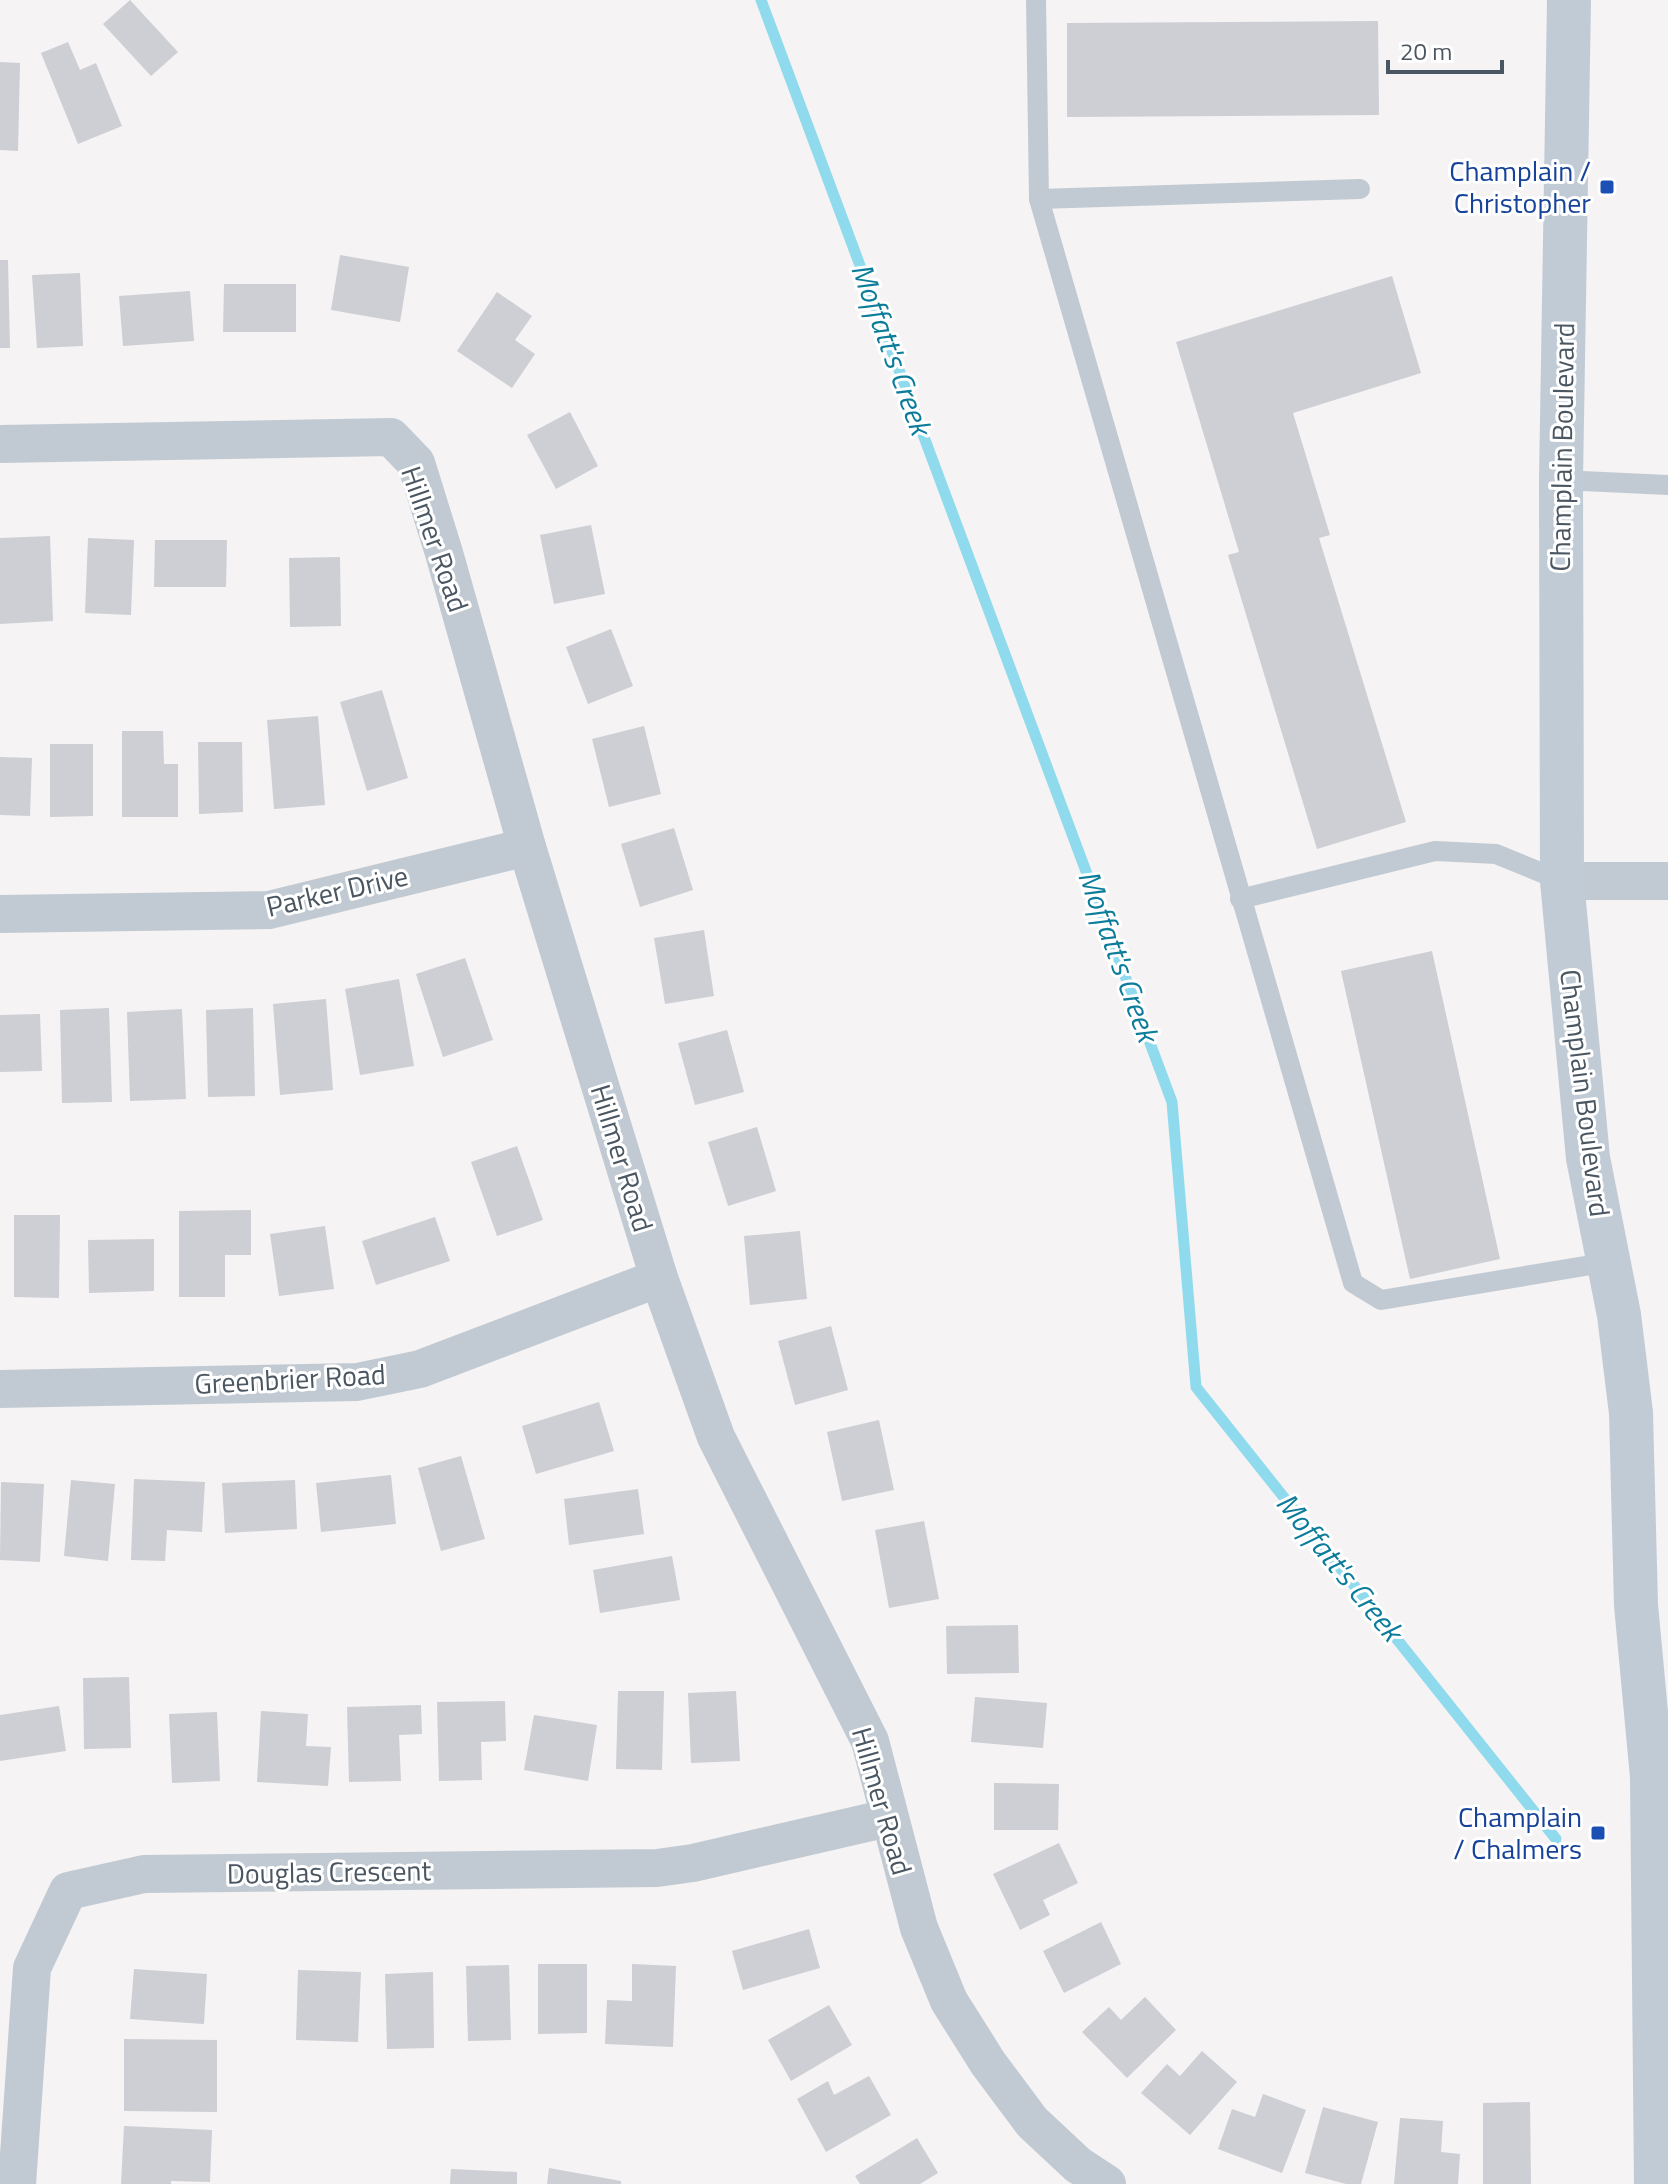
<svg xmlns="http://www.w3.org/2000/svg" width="1668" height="2184" font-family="'Titillium Web',sans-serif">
<rect width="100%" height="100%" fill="#f5f3f3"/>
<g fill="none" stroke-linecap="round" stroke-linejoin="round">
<path stroke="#90daee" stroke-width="11" d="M 761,0 L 1172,1102 L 1196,1387 L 1556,1839"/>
</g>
<g fill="#cdcfd5">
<path d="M 130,0 L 178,52 L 151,76 L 103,24 Z"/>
<path d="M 1378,21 L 1379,115 L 1067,117 L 1067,23 Z"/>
<path d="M 68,42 L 80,70 L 96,63 L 122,126 L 78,144 L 41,53 Z"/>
<path d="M 0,62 L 20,63 L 18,151 L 0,150 Z"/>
<path d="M 340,255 L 409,267 L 400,322 L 331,310 Z"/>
<path d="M 0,260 L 8,260 L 10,348 L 0,348 Z"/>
<path d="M 80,273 L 83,346 L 37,348 L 32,275 Z"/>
<path d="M 1392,276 L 1421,373 L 1293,413 L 1330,535 L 1319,538 L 1406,822 L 1317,849 L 1228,555 L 1239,552 L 1176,342 Z"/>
<path d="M 224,284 L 296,284 L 296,332 L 223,332 Z"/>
<path d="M 190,291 L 194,341 L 123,346 L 119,296 Z"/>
<path d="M 497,292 L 532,316 L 515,340 L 535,354 L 512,388 L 457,351 Z"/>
<path d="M 570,412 L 598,466 L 556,489 L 527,435 Z"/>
<path d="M 591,525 L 605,594 L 554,604 L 540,535 Z"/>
<path d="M 50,536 L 53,621 L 0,624 L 0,538 Z"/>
<path d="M 88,538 L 134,540 L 131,615 L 85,613 Z"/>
<path d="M 155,540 L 227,540 L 226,587 L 154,587 Z"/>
<path d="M 340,557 L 341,626 L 290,627 L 289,558 Z"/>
<path d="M 611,629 L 633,686 L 588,704 L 566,647 Z"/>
<path d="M 382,690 L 408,778 L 367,791 L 340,702 Z"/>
<path d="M 318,716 L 325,805 L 274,809 L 267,720 Z"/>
<path d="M 644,726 L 661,794 L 609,807 L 592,739 Z"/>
<path d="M 122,731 L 163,731 L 164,764 L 178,764 L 178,817 L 122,817 Z"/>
<path d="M 198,742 L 242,742 L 243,812 L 199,814 Z"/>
<path d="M 50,744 L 93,744 L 93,816 L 50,817 Z"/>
<path d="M 0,757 L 32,758 L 30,816 L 0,815 Z"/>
<path d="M 674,828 L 693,890 L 640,907 L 621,844 Z"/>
<path d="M 704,930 L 714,996 L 665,1004 L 654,938 Z"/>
<path d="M 1432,951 L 1500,1259 L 1410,1279 L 1341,971 Z"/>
<path d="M 465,958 L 493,1040 L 443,1057 L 416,974 Z"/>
<path d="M 399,979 L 414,1066 L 360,1075 L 345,989 Z"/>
<path d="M 326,999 L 333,1090 L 280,1095 L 273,1004 Z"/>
<path d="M 109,1008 L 112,1102 L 62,1103 L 60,1010 Z"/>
<path d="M 253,1008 L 255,1096 L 208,1097 L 206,1010 Z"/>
<path d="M 182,1009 L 186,1099 L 130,1101 L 127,1012 Z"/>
<path d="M 40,1014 L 42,1071 L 0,1072 L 0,1015 Z"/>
<path d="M 727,1030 L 744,1092 L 695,1105 L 678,1043 Z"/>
<path d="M 757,1127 L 776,1191 L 728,1206 L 708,1142 Z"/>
<path d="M 517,1146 L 543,1220 L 497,1236 L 471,1162 Z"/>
<path d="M 251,1210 L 251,1255 L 225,1255 L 225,1297 L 179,1297 L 179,1211 Z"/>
<path d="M 14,1215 L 60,1215 L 59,1298 L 14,1297 Z"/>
<path d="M 435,1217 L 450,1261 L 376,1285 L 362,1241 Z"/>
<path d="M 325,1226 L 334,1289 L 279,1296 L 270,1234 Z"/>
<path d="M 800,1231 L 807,1299 L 750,1305 L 744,1236 Z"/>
<path d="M 154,1239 L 154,1291 L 89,1293 L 88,1240 Z"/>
<path d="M 831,1326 L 848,1390 L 795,1405 L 778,1341 Z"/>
<path d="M 599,1402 L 614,1451 L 536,1474 L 522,1426 Z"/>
<path d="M 879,1420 L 894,1490 L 842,1501 L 827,1432 Z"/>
<path d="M 461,1456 L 485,1539 L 441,1551 L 418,1468 Z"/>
<path d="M 391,1475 L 396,1524 L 321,1532 L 316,1483 Z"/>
<path d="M 134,1479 L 205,1482 L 202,1532 L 167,1530 L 165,1561 L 131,1560 Z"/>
<path d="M 71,1480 L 115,1484 L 108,1561 L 64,1556 Z"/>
<path d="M 295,1480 L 297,1529 L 225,1533 L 222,1483 Z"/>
<path d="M 1,1482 L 44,1484 L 40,1562 L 0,1560 Z"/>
<path d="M 638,1489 L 644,1534 L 569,1545 L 564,1499 Z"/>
<path d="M 924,1521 L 939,1599 L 889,1608 L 875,1530 Z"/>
<path d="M 672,1556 L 680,1600 L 600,1613 L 593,1570 Z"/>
<path d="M 1018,1625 L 1019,1673 L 947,1674 L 946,1626 Z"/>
<path d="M 129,1677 L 131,1748 L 84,1749 L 83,1678 Z"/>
<path d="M 618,1691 L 664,1691 L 662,1770 L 616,1769 Z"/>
<path d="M 736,1691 L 740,1761 L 691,1763 L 688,1693 Z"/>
<path d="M 975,1697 L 1047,1703 L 1043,1748 L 971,1742 Z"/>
<path d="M 505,1701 L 506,1741 L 481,1742 L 482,1780 L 439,1781 L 437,1702 Z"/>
<path d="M 421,1705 L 422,1734 L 399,1735 L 401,1781 L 349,1782 L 347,1707 Z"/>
<path d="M 59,1706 L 66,1751 L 0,1761 L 0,1715 Z"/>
<path d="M 261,1711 L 308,1714 L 306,1746 L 331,1747 L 328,1786 L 257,1782 Z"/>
<path d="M 217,1712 L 220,1781 L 172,1783 L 169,1714 Z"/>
<path d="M 534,1715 L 597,1725 L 588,1781 L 524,1770 Z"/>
<path d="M 994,1783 L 1059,1784 L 1058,1830 L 994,1830 Z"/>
<path d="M 1059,1843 L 1078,1883 L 1043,1900 L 1050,1915 L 1020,1930 L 993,1874 Z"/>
<path d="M 1101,1922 L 1121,1964 L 1064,1993 L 1043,1951 Z"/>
<path d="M 809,1929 L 820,1968 L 743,1990 L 732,1951 Z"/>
<path d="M 538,1964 L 587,1964 L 587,2033 L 538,2034 Z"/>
<path d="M 632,1964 L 676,1966 L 673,2047 L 605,2044 L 607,2000 L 632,2001 Z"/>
<path d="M 509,1965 L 511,2040 L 468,2041 L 466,1966 Z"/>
<path d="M 134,1969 L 207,1974 L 204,2024 L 130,2019 Z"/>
<path d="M 298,1970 L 361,1972 L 358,2042 L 296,2040 Z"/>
<path d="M 433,1972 L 434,2048 L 387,2049 L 385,1974 Z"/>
<path d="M 1145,1997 L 1176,2030 L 1127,2078 L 1082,2032 L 1109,2007 L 1121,2020 Z"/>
<path d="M 829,2005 L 852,2045 L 791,2081 L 768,2040 Z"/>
<path d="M 124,2039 L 217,2040 L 217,2112 L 124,2111 Z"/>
<path d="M 1202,2051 L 1237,2082 L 1190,2135 L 1141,2093 L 1167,2064 L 1180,2076 Z"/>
<path d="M 869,2076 L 891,2115 L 826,2152 L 797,2099 L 828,2081 L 834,2095 Z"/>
<path d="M 1263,2094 L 1306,2110 L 1282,2173 L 1218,2149 L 1232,2109 L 1255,2117 Z"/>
<path d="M 1530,2102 L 1531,2184 L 1483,2184 L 1483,2103 Z"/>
<path d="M 1323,2107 L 1378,2122 L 1361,2184 L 1346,2184 L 1305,2173 Z"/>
<path d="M 1400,2118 L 1443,2121 L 1441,2152 L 1460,2154 L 1458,2184 L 1394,2184 Z"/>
<path d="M 124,2126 L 212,2130 L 210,2182 L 171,2181 L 171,2184 L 121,2184 Z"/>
<path d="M 917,2138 L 938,2173 L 920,2184 L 860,2184 L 855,2176 Z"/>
<path d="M 549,2168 L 621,2181 L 621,2184 L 547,2184 Z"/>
<path d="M 451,2169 L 517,2172 L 517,2184 L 450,2184 Z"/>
</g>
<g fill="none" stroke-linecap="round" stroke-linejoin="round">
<g stroke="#c1cad2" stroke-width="20">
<path d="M 1036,0 L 1039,199 L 1353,1283 L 1381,1300 L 1609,1262"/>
<path d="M 1039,199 L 1360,189"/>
<path d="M 1561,480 L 1668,485"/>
<path d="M 1240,899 L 1435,851 L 1496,854 L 1562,881"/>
</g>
<g stroke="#c1cad2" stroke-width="38">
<path d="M 0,444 L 391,437 L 416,463 L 444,553 L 527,847 L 659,1278 L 716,1437 L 870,1741 L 919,1928 L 949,2001 L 988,2063 L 1032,2122 L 1078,2165 L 1107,2184"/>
<path d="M 1562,881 L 1668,881"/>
<path d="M 0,914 L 269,910 L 527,847"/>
<path d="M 0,1389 L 357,1382 L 420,1369 L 659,1278"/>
<path d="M 17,2184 L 32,1968 L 68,1891 L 144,1874 L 657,1868 L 693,1863 L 888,1818"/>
</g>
<path stroke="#c1cbd6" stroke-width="44" d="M 1569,0 L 1561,480 L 1562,881 L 1588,1158 L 1619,1315 L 1631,1413 L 1636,1605 L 1652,1777 L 1656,2184"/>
</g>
<g fill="#1a4fb4" stroke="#fff" stroke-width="3">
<rect x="1599" y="179" width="16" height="16" rx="4"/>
<rect x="1590" y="1825" width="16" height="16" rx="4"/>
</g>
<g text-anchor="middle" stroke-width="6" stroke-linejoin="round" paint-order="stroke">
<g font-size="28" fill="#164399" stroke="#fff" text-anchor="end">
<text x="1591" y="181">Champlain /<tspan x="1591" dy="32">Christopher</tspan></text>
<text x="1582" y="1827">Champlain<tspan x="1582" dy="32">/ Chalmers</tspan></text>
</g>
<g font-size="28" fill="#4a5661" stroke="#fff">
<text transform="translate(1562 447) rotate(-89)" y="10">Champlain Boulevard</text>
<text transform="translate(435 539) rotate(71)" y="10">Hillmer Road</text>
<text transform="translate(337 891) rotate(-13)" y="10">Parker Drive</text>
<text transform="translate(1585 1093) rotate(83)" y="10">Champlain Boulevard</text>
<text transform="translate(622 1158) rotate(73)" y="10">Hillmer Road</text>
<text transform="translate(290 1379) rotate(-3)" y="10">Greenbrier Road</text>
<text transform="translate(882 1801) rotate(74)" y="10">Hillmer Road</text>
<text transform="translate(329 1872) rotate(-1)" y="10">Douglas Crescent</text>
</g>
<g font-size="30" font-style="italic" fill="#0c7c9b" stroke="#fff">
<text transform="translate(891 349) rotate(70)" y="10">Moffatt's Creek</text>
<text transform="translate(1118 956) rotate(70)" y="10">Moffatt's Creek</text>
<text transform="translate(1339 1567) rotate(51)" y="10">Moffatt's Creek</text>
</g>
</g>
<path d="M1388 60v12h114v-12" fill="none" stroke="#4a5661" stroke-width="4"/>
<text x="1400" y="60" font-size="24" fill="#4a5661" stroke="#ffffff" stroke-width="6" paint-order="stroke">20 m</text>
</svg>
